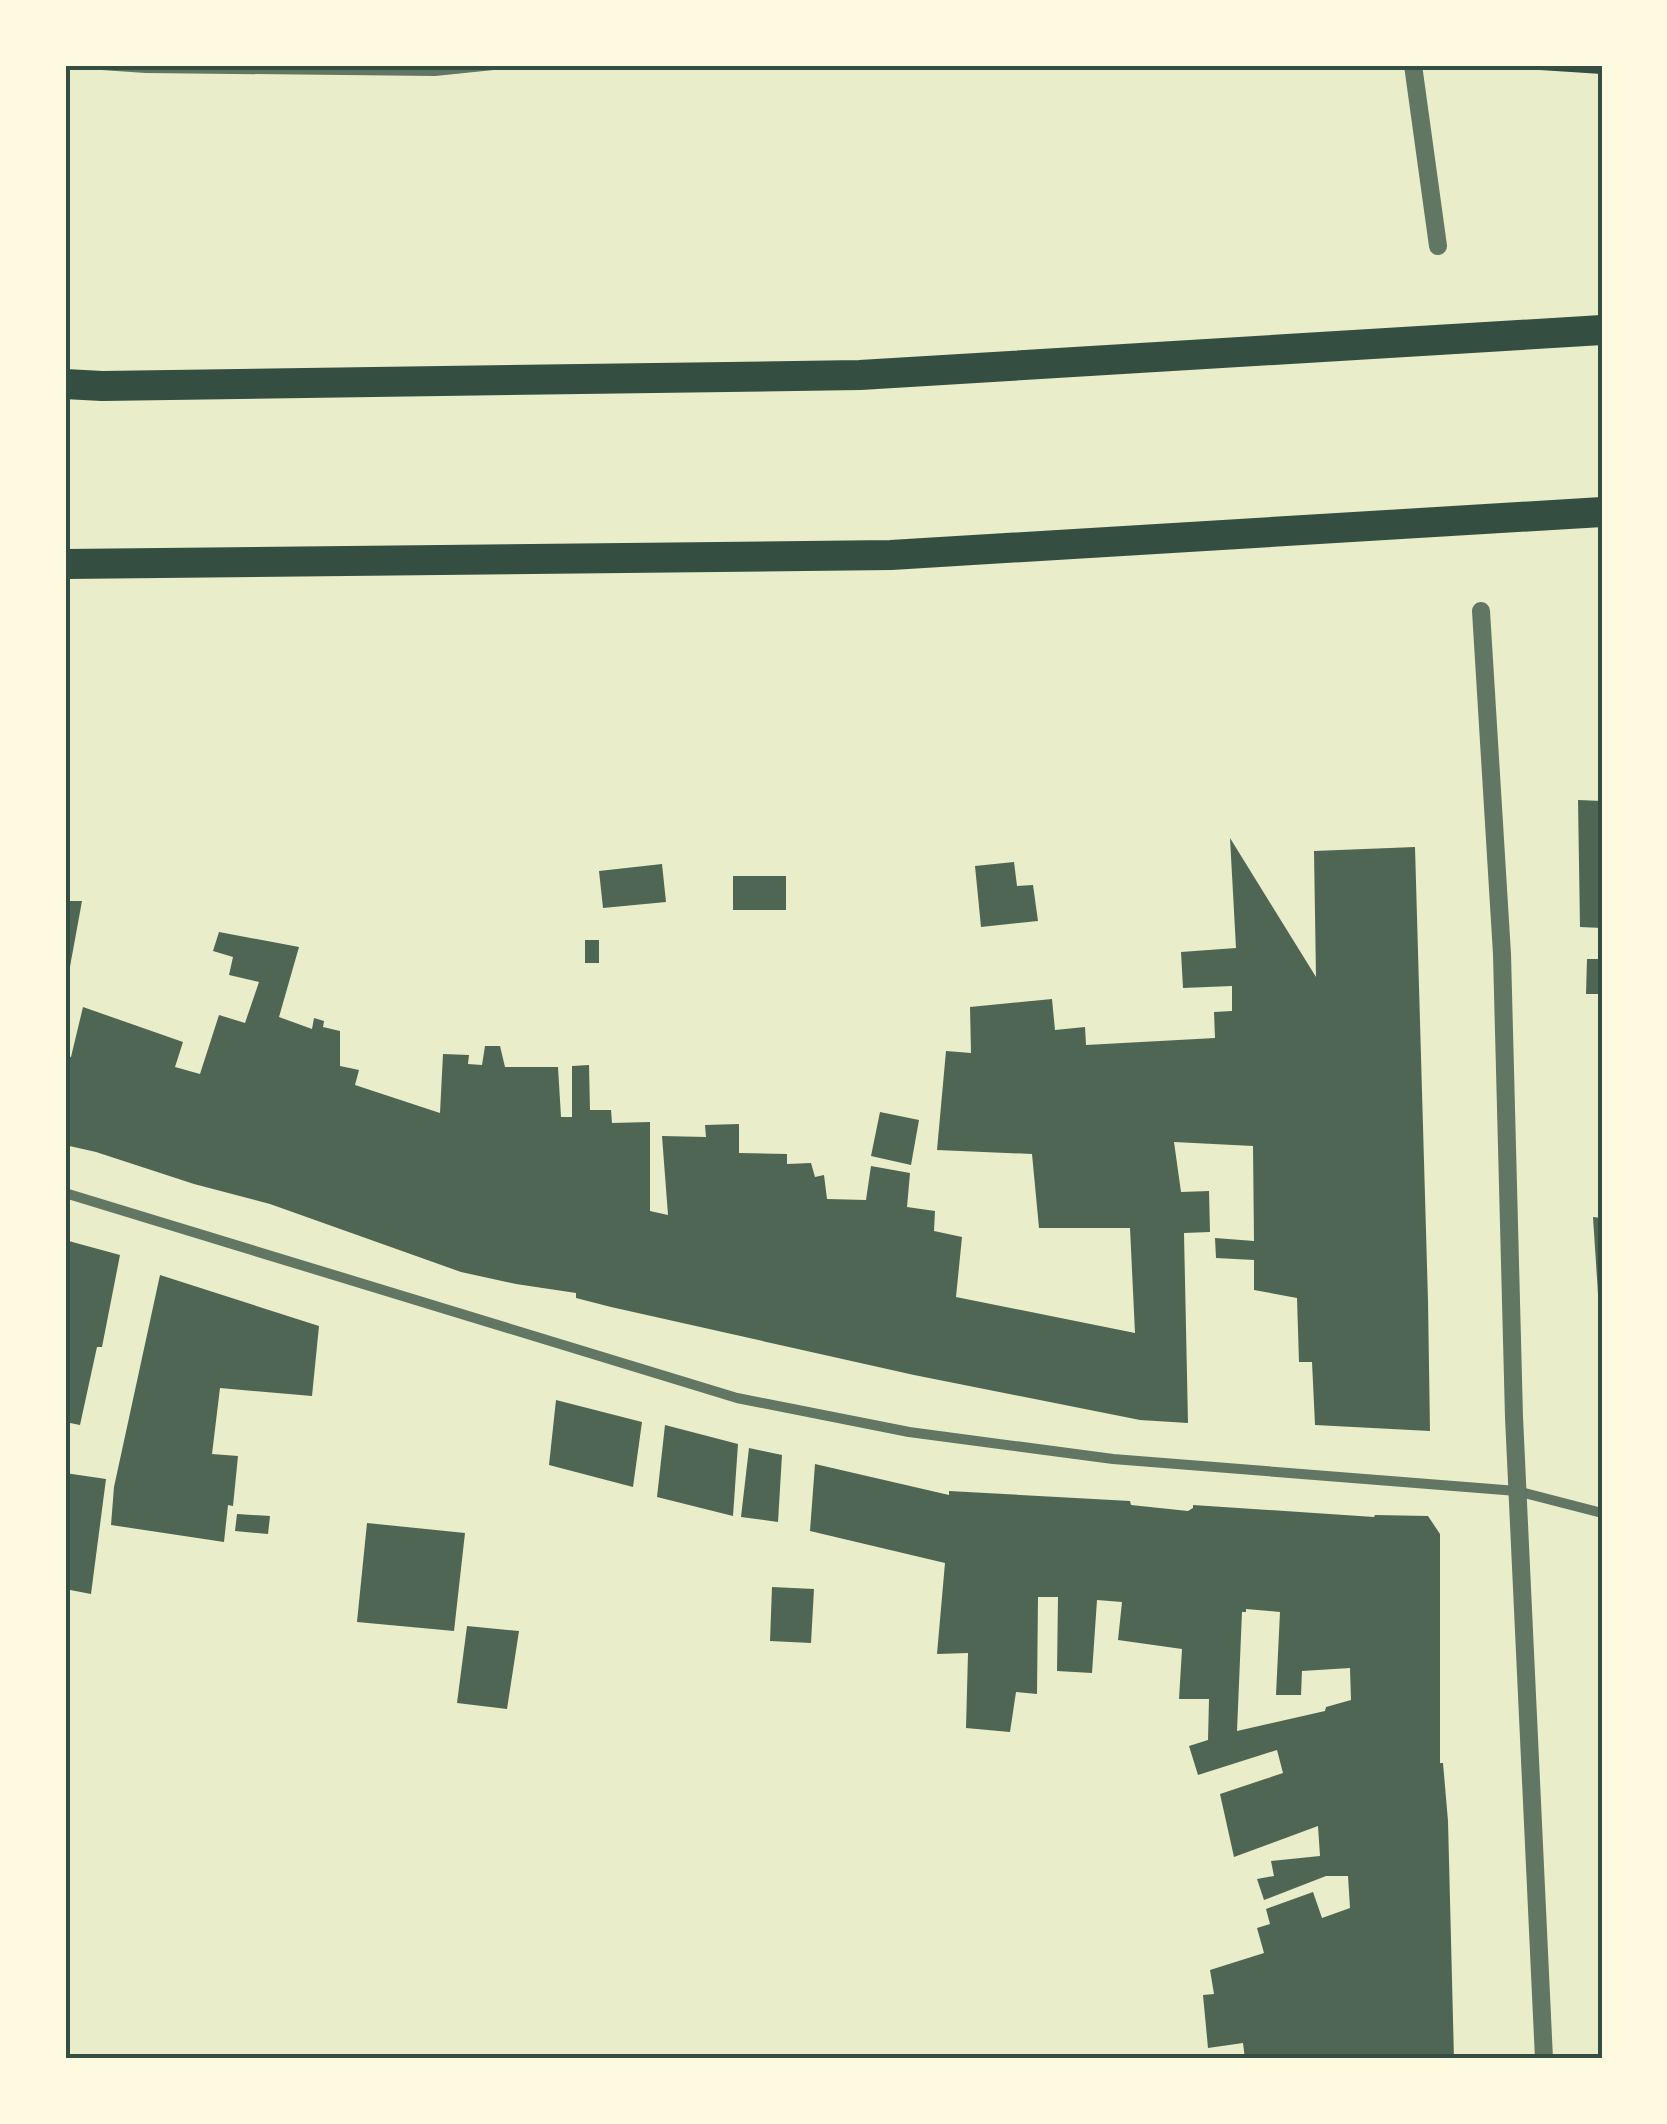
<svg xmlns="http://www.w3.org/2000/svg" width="1667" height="2124" font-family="Rubik,sans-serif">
<rect width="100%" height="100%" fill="#e9edc9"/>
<g fill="#4f6655" fill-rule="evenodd">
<path d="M 1578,800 L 1602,801 L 1602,928 L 1580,927 Z"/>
<path d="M 1230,838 L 1316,977 L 1314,851 L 1415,847 L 1428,1301 L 1430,1431 L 1315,1425 L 1312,1362 L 1299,1362 L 1297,1298 L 1254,1290 L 1254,1260 L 1216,1258 L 1215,1238 L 1254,1241 L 1253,1146 L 1174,1142 L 1181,1192 L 1209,1191 L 1210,1232 L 1184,1233 L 1188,1423 L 1140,1420 L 914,1375 L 611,1307 L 576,1298 L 576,1293 L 516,1284 L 461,1272 L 270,1204 L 194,1184 L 96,1152 L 65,1145 L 65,1056 L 71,1057 L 83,1007 L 183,1042 L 175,1067 L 200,1074 L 219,1015 L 245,1023 L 259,982 L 229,975 L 233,957 L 213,951 L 219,932 L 299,947 L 279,1017 L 312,1029 L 314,1018 L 324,1021 L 323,1027 L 340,1031 L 340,1066 L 359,1070 L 355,1085 L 440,1113 L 443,1054 L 469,1055 L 468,1064 L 482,1065 L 485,1046 L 500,1046 L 505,1067 L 558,1067 L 561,1117 L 572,1117 L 572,1066 L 589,1065 L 590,1110 L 611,1110 L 612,1123 L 650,1122 L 650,1211 L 668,1215 L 662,1136 L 706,1137 L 705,1125 L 739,1124 L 739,1153 L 787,1154 L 787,1164 L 811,1163 L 815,1177 L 824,1175 L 827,1199 L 866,1200 L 871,1166 L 910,1173 L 907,1207 L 935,1211 L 934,1231 L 962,1237 L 956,1297 L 1135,1333 L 1130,1228 L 1039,1228 L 1032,1154 L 937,1150 L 946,1051 L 971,1053 L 970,1007 L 1052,999 L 1055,1030 L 1085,1027 L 1086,1045 L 1215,1038 L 1214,1012 L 1232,1011 L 1232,986 L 1183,988 L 1181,952 L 1236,948 Z"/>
<path d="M 1014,862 L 1017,886 L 1033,885 L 1038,921 L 981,927 L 975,866 Z"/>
<path d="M 662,864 L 666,902 L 603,908 L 599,871 Z"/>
<rect x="733" y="876" width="53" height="34"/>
<path d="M 65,901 L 82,901 L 67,983 L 65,982 Z"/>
<rect x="585" y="940" width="14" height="23"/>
<path d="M 1587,959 L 1602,959 L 1602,994 L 1586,994 Z"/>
<path d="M 880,1112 L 919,1120 L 911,1165 L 871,1156 Z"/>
<path d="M 1593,1217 L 1602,1218 L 1602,1309 L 1599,1309 Z"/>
<path d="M 65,1240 L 120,1255 L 102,1347 L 97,1347 L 80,1425 L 65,1422 Z"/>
<path d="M 160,1275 L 319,1326 L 312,1396 L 220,1388 L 212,1454 L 238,1456 L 233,1506 L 228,1505 L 224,1542 L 111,1525 L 114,1487 Z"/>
<path d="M 556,1400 L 642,1422 L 633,1487 L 549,1465 Z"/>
<path d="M 665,1425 L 738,1444 L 733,1516 L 657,1497 Z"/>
<path d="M 749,1448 L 782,1455 L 778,1522 L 741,1517 Z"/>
<path d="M 815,1464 L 949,1495 L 949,1491 L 1130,1501 L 1131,1505 L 1188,1511 L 1193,1508 L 1193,1505 L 1374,1517 L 1375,1515 L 1428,1516 L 1440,1534 L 1440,1763 L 1443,1763 L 1448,1821 L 1454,2059 L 1245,2059 L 1243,2043 L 1208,2048 L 1203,1995 L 1214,1994 L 1210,1970 L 1264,1953 L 1257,1928 L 1270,1924 L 1266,1909 L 1313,1892 L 1322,1918 L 1350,1908 L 1348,1876 L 1326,1876 L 1264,1900 L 1257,1879 L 1274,1876 L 1271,1861 L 1320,1856 L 1318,1826 L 1234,1857 L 1220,1794 L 1283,1773 L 1277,1750 L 1198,1775 L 1189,1746 L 1208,1740 L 1209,1699 L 1179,1699 L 1182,1649 L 1118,1640 L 1122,1602 L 1097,1600 L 1092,1673 L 1057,1671 L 1058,1597 L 1038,1597 L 1037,1694 L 1016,1692 L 1010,1732 L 966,1728 L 968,1653 L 937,1654 L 945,1563 L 810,1531 ZM 1246,1609 L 1280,1612 L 1276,1695 L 1301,1695 L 1302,1671 L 1350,1668 L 1351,1700 L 1326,1707 L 1325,1711 L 1237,1731 L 1242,1612 L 1246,1612 Z"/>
<path d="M 65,1473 L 106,1479 L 91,1594 L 65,1589 Z"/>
<path d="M 237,1514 L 270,1516 L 268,1534 L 235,1531 Z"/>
<path d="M 367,1523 L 465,1533 L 454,1631 L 357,1622 Z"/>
<path d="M 772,1587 L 814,1589 L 811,1643 L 770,1641 Z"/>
<path d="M 467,1626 L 519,1631 L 507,1709 L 457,1703 Z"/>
</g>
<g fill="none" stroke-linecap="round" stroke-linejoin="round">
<path stroke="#344e41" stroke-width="6" d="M 1509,65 L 1602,71"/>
<g stroke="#617663" stroke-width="10">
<path d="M 102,65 L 146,68 L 435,71 L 493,65"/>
<path d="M 65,1193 L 737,1398 L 909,1432 L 1113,1459 L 1517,1491 L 1602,1513"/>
</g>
<g stroke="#617663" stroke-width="18">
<path d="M 1413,65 L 1438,246"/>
<path d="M 1481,611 L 1502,954 L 1514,1417 L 1544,2059"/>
</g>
<g stroke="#344e41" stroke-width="30">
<path d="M 65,384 L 102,386 L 860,375 L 1602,330"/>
<path d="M 65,564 L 891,555 L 1602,512"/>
</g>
</g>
<rect width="1667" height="2124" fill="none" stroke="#fefae0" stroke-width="135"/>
<rect x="68" y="68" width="1532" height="1988" fill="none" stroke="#344e41" stroke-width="4"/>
</svg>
